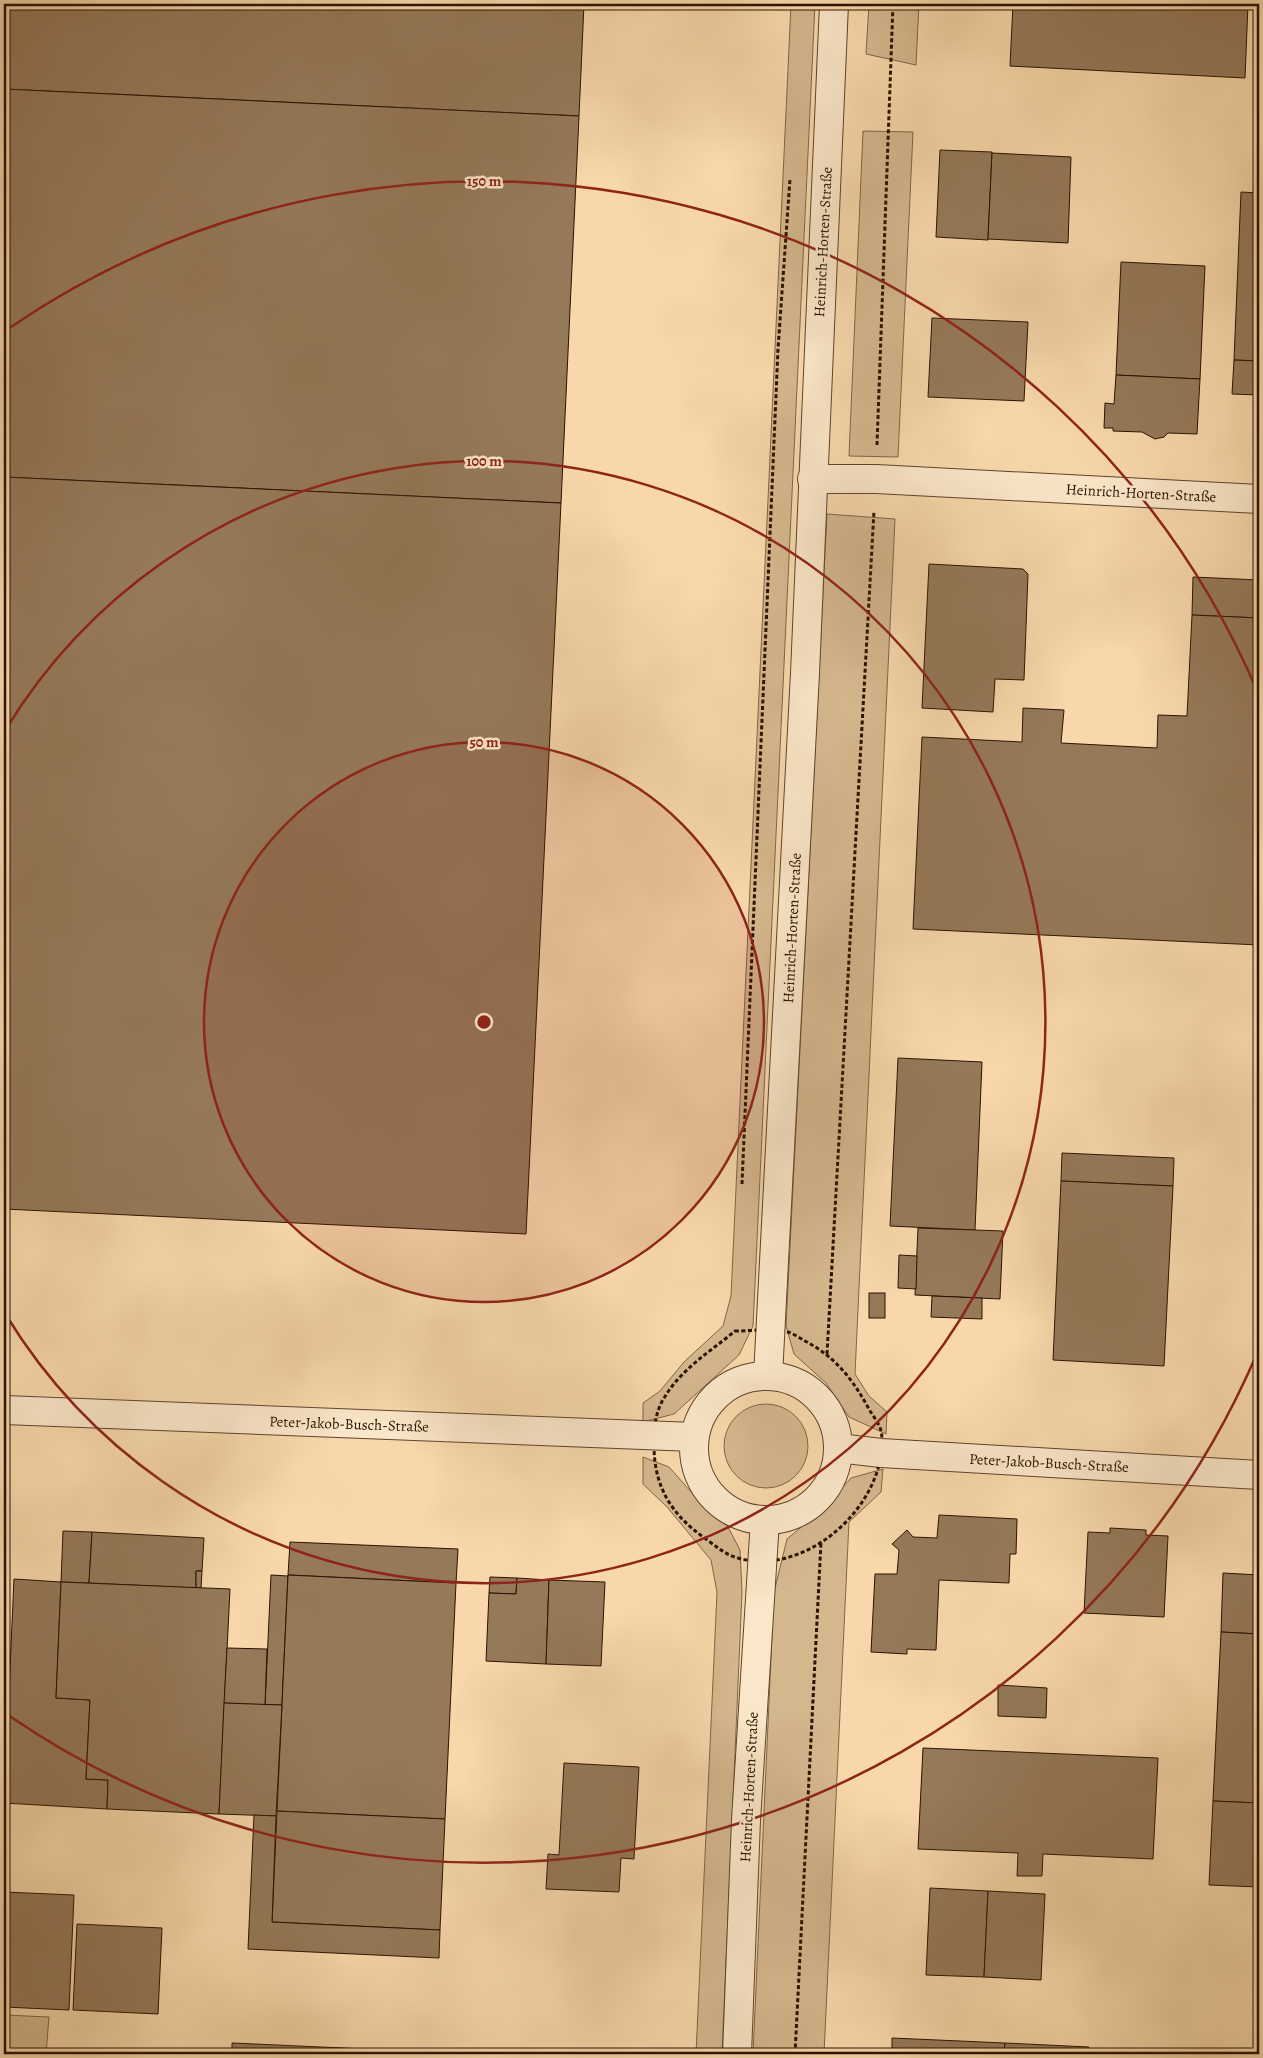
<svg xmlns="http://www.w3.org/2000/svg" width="1263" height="2058" font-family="Alegreya,serif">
<rect width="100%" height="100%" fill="#f8d8ab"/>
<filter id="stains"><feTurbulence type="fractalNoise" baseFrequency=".004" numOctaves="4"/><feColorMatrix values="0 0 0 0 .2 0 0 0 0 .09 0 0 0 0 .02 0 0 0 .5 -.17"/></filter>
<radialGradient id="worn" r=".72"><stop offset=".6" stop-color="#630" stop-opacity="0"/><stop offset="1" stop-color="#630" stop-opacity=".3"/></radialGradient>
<g fill="#d5b78e" stroke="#806548">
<path d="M 791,4 L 815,4 L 753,1326 L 739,1355 L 674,1414 L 643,1422 L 643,1403 L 660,1391 L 684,1362 L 723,1326 L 731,1296 Z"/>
<path d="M 869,4 L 919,4 L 916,65 L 866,54 Z"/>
<path d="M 863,131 L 913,132 L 898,457 L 849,456 Z"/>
<path d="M 827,514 L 895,519 L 855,1374 L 869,1396 L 887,1412 L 886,1434 L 849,1417 L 826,1383 L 794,1354 L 786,1326 Z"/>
<circle cx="766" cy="1446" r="42"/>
<path d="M 643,1457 L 669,1467 L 700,1502 L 728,1527 L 740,1550 L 742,1592 L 722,2054 L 696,2054 L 717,1592 L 711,1560 L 667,1507 L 643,1484 Z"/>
<path d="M 883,1469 L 881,1492 L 849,1522 L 824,2054 L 753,2054 L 774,1592 L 787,1539 L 822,1510 L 851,1478 Z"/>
<path d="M 4,2015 L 49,2017 L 46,2054 L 4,2054 Z"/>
</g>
<g fill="#957959" stroke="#2a1301">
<path d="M 4,4 L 584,4 L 579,116 L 4,89 Z"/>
<path d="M 1013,4 L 1248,4 L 1245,78 L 1010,66 Z"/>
<path d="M 4,89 L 579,116 L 561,503 L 4,477 Z"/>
<path d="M 940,150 L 992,152 L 988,240 L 936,237 Z"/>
<path d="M 992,153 L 1071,157 L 1068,243 L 988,239 Z"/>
<path d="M 1241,192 L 1259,193 L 1259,361 L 1234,360 Z"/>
<path d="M 1121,262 L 1205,266 L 1200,379 L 1116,375 Z"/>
<path d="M 932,318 L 1028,322 L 1024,401 L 928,397 Z"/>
<path d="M 1234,360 L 1259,361 L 1259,395 L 1232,394 Z"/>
<path d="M 1116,375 L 1200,379 L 1197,434 L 1168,433 L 1164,437 L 1155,439 L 1142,432 L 1113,431 L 1113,428 L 1104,428 L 1105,403 L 1114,404 Z"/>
<path d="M 4,477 L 561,503 L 526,1234 L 4,1209 Z"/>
<path d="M 929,564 L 1023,569 L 1028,574 L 1024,680 L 995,679 L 993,712 L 922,708 Z"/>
<path d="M 1193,577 L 1259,580 L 1259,618 L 1192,615 Z"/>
<path d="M 1192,615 L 1259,618 L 1259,945 L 913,929 L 922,737 L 1022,742 L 1023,708 L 1064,710 L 1061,743 L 1157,748 L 1158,715 L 1187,716 Z"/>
<path d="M 898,1058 L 982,1062 L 975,1230 L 890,1226 Z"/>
<path d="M 1062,1153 L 1174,1158 L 1173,1186 L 1061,1181 Z"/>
<path d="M 1061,1181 L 1173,1186 L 1164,1366 L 1053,1360 Z"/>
<path d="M 918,1228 L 1003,1231 L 1000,1299 L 915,1295 Z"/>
<path d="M 899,1255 L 917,1256 L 916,1289 L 898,1288 Z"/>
<rect x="869" y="1293" width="16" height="25"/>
<path d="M 932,1296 L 982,1298 L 982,1319 L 931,1317 Z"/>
<path d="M 939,1515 L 1017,1519 L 1016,1554 L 1010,1554 L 1009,1583 L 939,1580 L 936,1650 L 907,1649 L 907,1654 L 871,1652 L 875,1574 L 897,1574 L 899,1550 L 892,1544 L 907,1530 L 913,1537 L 937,1538 Z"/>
<path d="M 1110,1528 L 1146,1530 L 1146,1535 L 1168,1536 L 1164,1617 L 1084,1613 L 1088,1532 L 1110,1533 Z"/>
<path d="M 63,1531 L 92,1532 L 89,1583 L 61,1582 Z"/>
<path d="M 92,1532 L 204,1538 L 202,1571 L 196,1571 L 196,1588 L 89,1583 Z"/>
<path d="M 290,1542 L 458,1549 L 456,1583 L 288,1575 Z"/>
<path d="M 196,1571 L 202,1571 L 201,1588 L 196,1588 Z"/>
<path d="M 1223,1573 L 1259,1575 L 1259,1634 L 1221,1632 Z"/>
<path d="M 271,1575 L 288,1576 L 282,1705 L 265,1705 Z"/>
<path d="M 288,1575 L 456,1583 L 445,1819 L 277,1811 Z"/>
<path d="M 490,1577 L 517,1578 L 516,1594 L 489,1593 Z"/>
<path d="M 517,1578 L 549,1580 L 546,1664 L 486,1661 L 489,1593 L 516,1594 Z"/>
<path d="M 14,1579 L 61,1582 L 56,1698 L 90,1700 L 86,1779 L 108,1780 L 107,1809 L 4,1803 Z"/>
<path d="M 549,1580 L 605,1582 L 601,1666 L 546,1664 Z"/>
<path d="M 61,1582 L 230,1589 L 219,1814 L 107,1809 L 108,1780 L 86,1779 L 90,1700 L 56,1698 Z"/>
<path d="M 1221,1632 L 1259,1634 L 1259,1803 L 1213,1801 Z"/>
<path d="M 227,1648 L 267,1649 L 265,1705 L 224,1703 Z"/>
<path d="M 998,1685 L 1047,1688 L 1046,1718 L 998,1716 Z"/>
<path d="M 224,1703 L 282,1705 L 276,1816 L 219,1814 Z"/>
<path d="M 923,1748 L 1158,1758 L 1153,1859 L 1043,1854 L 1042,1876 L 1017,1876 L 1018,1853 L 918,1849 Z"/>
<path d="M 564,1763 L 639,1767 L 634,1859 L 621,1858 L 619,1892 L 546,1889 L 548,1854 L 559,1855 Z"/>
<path d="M 1213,1801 L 1259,1803 L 1259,1887 L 1209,1885 Z"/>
<path d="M 277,1811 L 445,1819 L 440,1930 L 272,1922 Z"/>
<path d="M 254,1815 L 276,1816 L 272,1922 L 440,1930 L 439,1958 L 248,1949 Z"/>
<path d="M 930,1888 L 988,1891 L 984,1977 L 926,1975 Z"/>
<path d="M 988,1891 L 1045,1894 L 1041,1980 L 984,1977 Z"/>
<path d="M 4,1892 L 74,1895 L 69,2010 L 4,2007 Z"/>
<path d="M 77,1924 L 162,1928 L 158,2014 L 73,2010 Z"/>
<path d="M 892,2038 L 1005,2043 L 1004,2054 L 892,2054 Z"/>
<path d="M 232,2043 L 477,2054 L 232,2054 Z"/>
<path d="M 1005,2043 L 1089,2047 L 1088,2054 L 1004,2054 Z"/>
</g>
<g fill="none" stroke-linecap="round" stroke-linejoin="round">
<g stroke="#5e442c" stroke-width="30">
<g id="minor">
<path d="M 812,479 L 876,479 L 1259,499"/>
<path d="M 768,1376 L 805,673 L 834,4"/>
<circle cx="766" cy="1448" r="72"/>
<path d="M 4,1410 L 694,1437"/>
<path d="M 838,1448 L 881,1453 L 1259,1475"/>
<path d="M 737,2054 L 746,1820 L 765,1520"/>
</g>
</g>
<g stroke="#2a1301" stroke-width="3" stroke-dasharray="4 2.5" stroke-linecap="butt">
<path d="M 877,445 L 893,4"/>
<path d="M 742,1184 L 778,349 L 790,179"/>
<path d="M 735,1331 C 751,1331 773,1328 788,1332 C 794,1334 800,1338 805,1341 C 836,1357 854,1381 870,1411 C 874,1417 880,1425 881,1431 C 883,1438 881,1448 881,1454 C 873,1516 801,1576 738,1558 C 726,1555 717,1547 706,1539 C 670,1514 653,1485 654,1441 C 654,1426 656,1411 664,1398 C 682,1368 710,1352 735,1331 Z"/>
<path d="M 827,1354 L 874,511"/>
<path d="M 795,2054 L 821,1542"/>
</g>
<use href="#minor" stroke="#fae6c8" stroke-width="28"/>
</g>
<circle cx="484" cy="1022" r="280" fill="#8f2418" fill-opacity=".12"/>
<g fill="none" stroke="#8f2418" stroke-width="2.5">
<circle cx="484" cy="1022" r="280"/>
<path d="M6 729A561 561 0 1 1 6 1315"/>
<path d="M1258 1351A841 841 0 0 1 8 1715M8 329A841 841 0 0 1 1258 693"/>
</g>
<g text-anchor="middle" stroke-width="5" stroke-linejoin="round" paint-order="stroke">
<g font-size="15" fill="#2a1301" stroke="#fae6c8">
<text transform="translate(823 242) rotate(-87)" y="5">Heinrich-Horten-Straße</text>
<text transform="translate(1141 493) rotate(3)" y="5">Heinrich-Horten-Straße</text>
<text transform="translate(792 928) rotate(-87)" y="5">Heinrich-Horten-Straße</text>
<text transform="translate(349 1424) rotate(2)" y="5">Peter-Jakob-Busch-Straße</text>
<text transform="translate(1049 1463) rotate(3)" y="5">Peter-Jakob-Busch-Straße</text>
<text transform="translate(749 1787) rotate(-87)" y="5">Heinrich-Horten-Straße</text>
</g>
</g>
<circle cx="484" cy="1022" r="8" fill="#8f2418" stroke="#fae6c8" stroke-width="2.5"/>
<g font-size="15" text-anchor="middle" font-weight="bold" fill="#8f2418" stroke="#fae6c8" stroke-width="5" stroke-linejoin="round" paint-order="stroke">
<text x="484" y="186">150 m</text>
<text x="484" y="466">100 m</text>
<text x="484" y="747">50 m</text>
</g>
<rect width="1263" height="2058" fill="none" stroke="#f8d8ab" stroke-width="20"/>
<rect x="5" y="5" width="1253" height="2048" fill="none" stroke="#2a1301" stroke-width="2.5"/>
<rect x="10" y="10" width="1243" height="2038" fill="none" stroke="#2a1301"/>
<rect width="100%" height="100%" filter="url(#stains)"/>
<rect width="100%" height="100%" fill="url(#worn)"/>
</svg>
